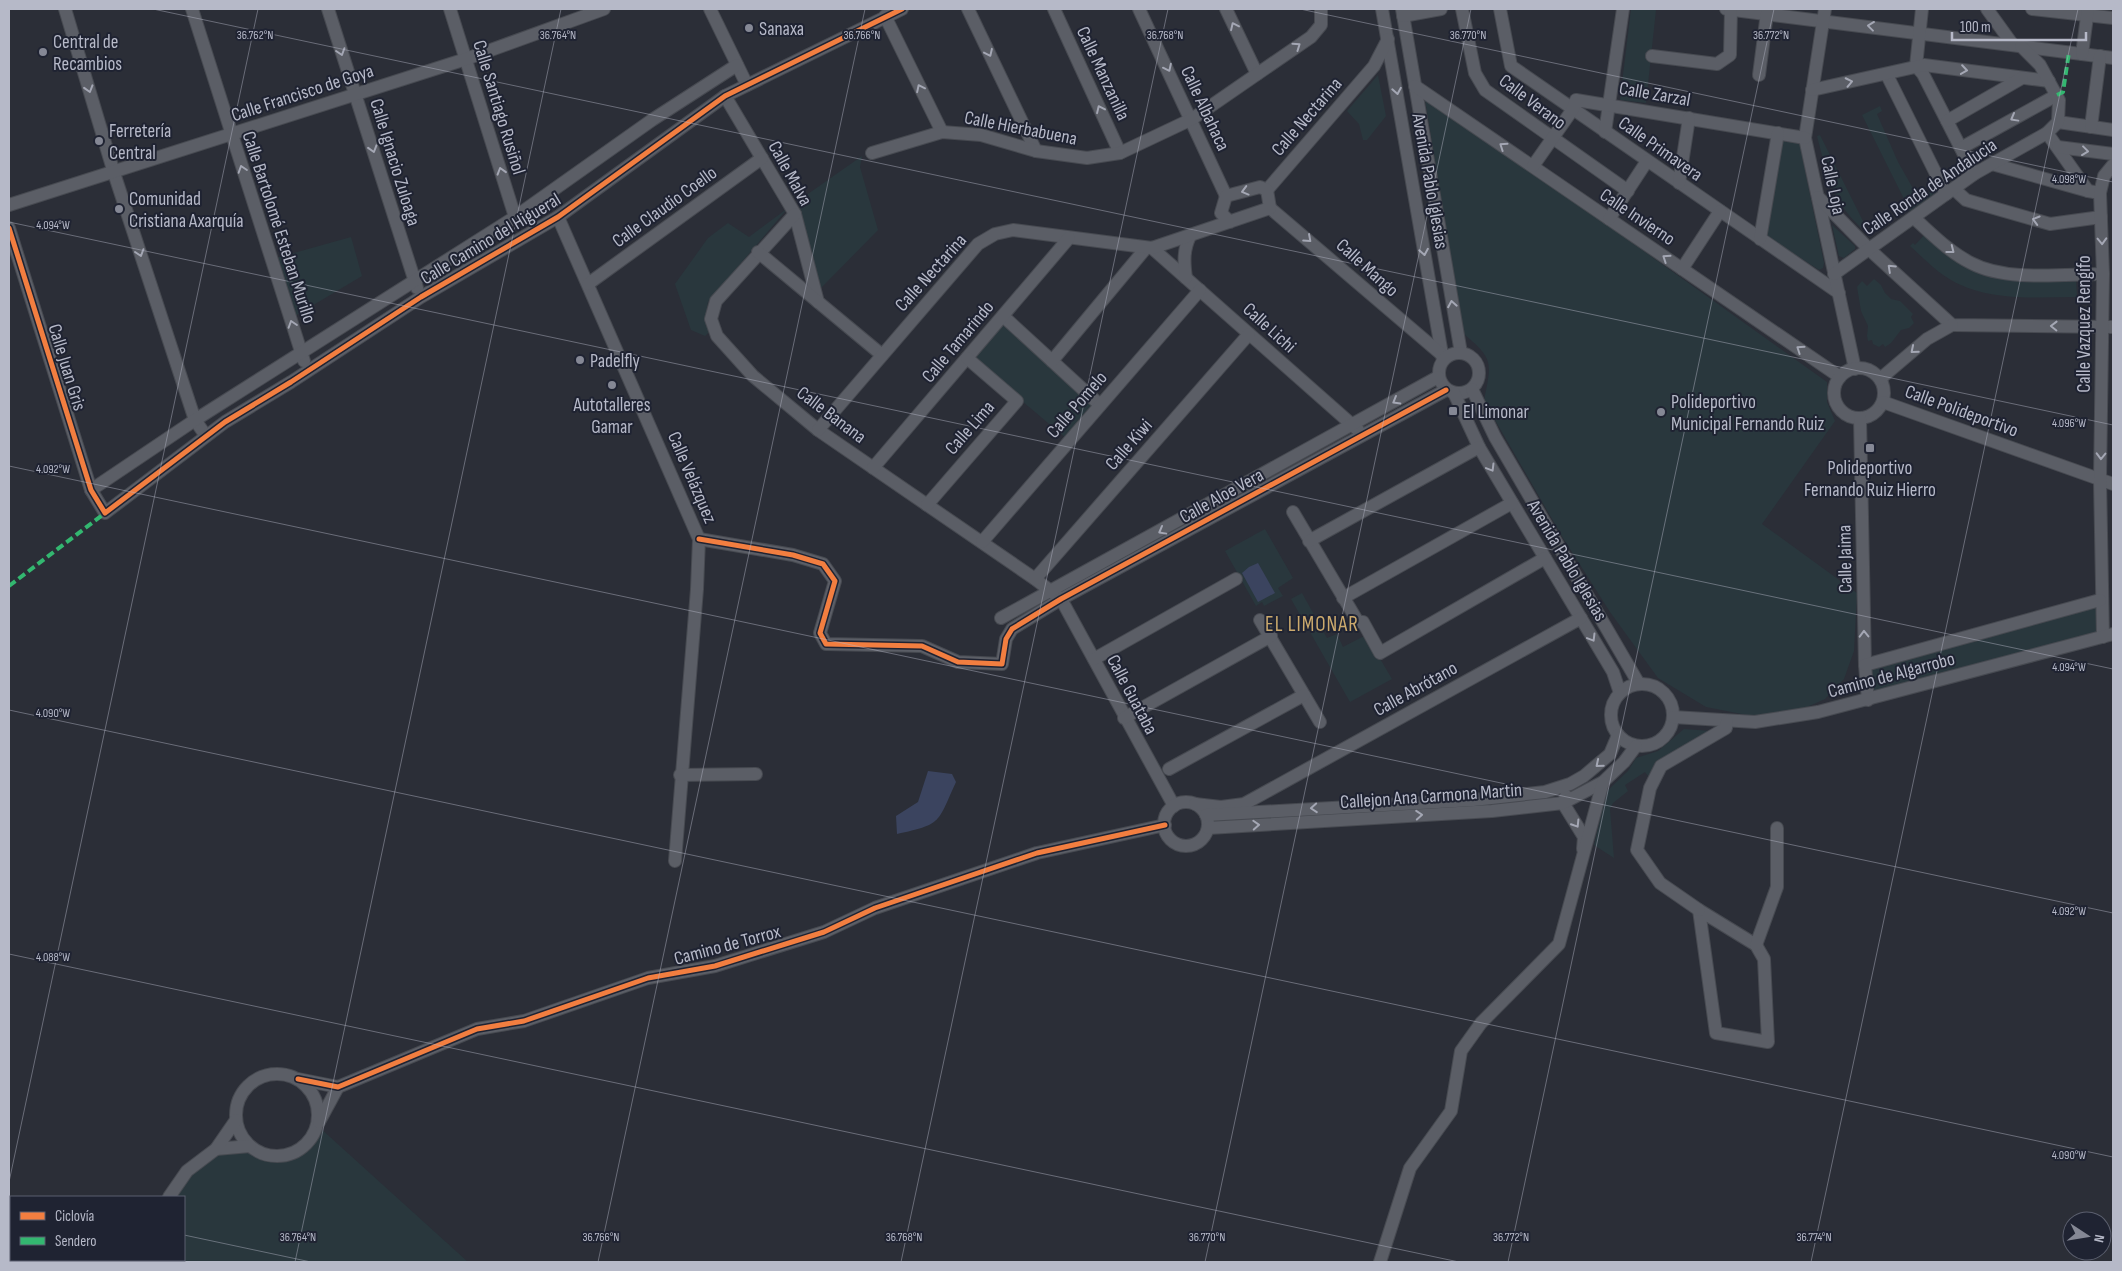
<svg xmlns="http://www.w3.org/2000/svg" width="2122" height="1271" font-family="'Sofia Sans Condensed',sans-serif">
<rect width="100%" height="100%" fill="#2b2e37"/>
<g fill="#29373d">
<path d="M 1631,9 L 1656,10 L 1646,103 L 1620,100 Z"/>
<path d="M 1378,75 L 1386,116 L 1367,140 L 1363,140 L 1359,124 L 1347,111 Z"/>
<path d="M 1424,94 L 1827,382 L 1827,402 L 1835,421 L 1762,524 L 1857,593 L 1854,651 L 1844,679 L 1825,699 L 1796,712 L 1752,716 L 1706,707 L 1658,678 L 1610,612 L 1563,538 L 1484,401 C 1491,363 1495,360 1464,334 Z"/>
<path d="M 1880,106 L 1882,111 L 1877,114 L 1898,162 L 1919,199 L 1938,187 L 1940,190 L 1910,211 L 1862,115 Z"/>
<path d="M 1820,135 L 1871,237 C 1833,204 1829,183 1817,136 Z"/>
<path d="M 1781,138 L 1799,141 L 1824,263 L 1823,268 L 1819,270 L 1765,235 Z"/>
<path d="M 862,156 L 860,167 L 878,230 L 821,288 L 798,201 Z"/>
<path d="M 788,208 L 708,302 L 705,321 L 710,331 L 705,336 L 691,330 L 675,284 L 708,238 L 728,223 L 749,237 Z"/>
<path d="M 1832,225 L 1855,246 L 1855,249 L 1844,258 L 1839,256 Z"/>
<path d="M 1926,233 L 1965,264 L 2076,278 L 2077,297 C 2030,297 1979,303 1939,272 C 1929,264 1920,255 1910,246 L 1913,243 L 1915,245 Z"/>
<path d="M 351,237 L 362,276 L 295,316 L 276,258 Z"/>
<path d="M 1874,279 L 1881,285 L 1885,293 L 1891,299 L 1900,301 L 1913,314 L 1911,317 L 1914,323 L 1909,328 L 1901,330 L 1891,343 L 1885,347 L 1883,344 L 1879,347 L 1873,344 L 1872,340 L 1868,341 L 1867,336 L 1868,326 L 1861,311 L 1857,287 L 1862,281 L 1867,286 Z"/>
<path d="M 1003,320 L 1097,405 L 1067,439 L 970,357 Z"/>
<path d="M 1265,529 L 1293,578 L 1278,588 L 1283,596 L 1264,606 L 1262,602 L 1256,606 L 1225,551 Z"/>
<path d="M 1302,593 L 1327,638 L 1337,634 L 1343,647 L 1366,635 L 1392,679 L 1350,702 L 1291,599 Z"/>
<path d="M 2099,603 L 2099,633 L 1870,698 L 1867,667 Z"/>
<path d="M 1684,729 L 1711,731 L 1654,765 L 1649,777 L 1645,772 L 1625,785 L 1628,791 L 1613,803 L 1610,809 L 1614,858 L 1594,845 L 1607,791 L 1628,771 L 1636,758 L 1658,751 Z"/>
<path d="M 319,1127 L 468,1262 L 127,1262 L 129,1260 L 184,1260 L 184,1197 L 175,1197 L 198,1168 L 216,1149 C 226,1148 237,1146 247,1146 C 253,1146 256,1151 261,1153 C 286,1164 306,1146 319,1127 Z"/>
</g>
<g fill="#3b445f">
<path d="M 1258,563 L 1275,593 L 1258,602 L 1242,573 L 1249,567 Z"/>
<path d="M 928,771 L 952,774 L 956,782 C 937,823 943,824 897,834 L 896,816 L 918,802 Z"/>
</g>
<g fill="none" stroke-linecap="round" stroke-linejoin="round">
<g stroke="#474a51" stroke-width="14">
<g id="minor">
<path d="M 65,9 L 114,173 L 195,420 L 206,436"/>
<path d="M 192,9 L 304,361"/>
<path d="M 328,9 L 417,288"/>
<path d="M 450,9 L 515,217"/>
<path d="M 710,9 L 747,85"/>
<path d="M 968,9 L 1036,151"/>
<path d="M 1054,9 L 1120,153"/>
<path d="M 1139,9 L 1226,196"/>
<path d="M 1226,9 L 1257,74"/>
<path d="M 1382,9 L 1443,360"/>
<path d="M 1402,9 L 1461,353"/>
<path d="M 1462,9 L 1475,73 L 1485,90 L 1628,191"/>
<path d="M 1500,9 L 1511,66 L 1839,293"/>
<path d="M 1726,9 L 2113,58"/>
<path d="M 1825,9 L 1805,138 L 1855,369"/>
<path d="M 1987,9 L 2013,45"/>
<path d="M 2032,9 L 2113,18"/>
<path d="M 885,16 L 942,132"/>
<path d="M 1403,16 L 1441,9"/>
<path d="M 2082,54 L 2088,9"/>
<path d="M 1652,56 L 1717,64 L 1730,55 L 1731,9"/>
<path d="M 1916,66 L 1923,74 L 1974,174"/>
<path d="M 1916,66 L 1922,9"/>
<path d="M 1759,75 L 1767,13"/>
<path d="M 1887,75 L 1946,194"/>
<path d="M 1415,86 L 1840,377"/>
<path d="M 1812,90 L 1924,65 L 2049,81"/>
<path d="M 725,96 L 795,214 L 818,302"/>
<path d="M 1947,121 L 2022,78"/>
<path d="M 2058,122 L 2113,130"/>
<path d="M 2091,127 L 2100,56"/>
<path d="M 1605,132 L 1623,9"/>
<path d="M 2047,133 L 2088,191"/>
<path d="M 2058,147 L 2113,154"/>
<path d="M 1961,148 L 2057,95"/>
<path d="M 872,153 L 942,132 L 981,135 L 1036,151 L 1087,158 L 1120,153 L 1192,119 L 1311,37 L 1321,25 L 1321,9"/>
<path d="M 1992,164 L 2088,191 L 2100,193"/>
<path d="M 1533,166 L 1573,109 L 1576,100 L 1805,138"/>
<path d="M 1679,183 L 1689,118"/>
<path d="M 1954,189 L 1966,200 L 2050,224 L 2101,217"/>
<path d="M 1267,190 L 1374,66 L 1388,39"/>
<path d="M 1818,197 L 1870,250 L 1952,325 L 2113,327"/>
<path d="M 9,205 L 466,59 L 604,9"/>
<path d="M 1270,208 L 1441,354"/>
<path d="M 795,214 L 716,301 L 711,319 L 717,336 L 753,376 L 818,430 L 1035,579 L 1061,599 L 1174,806"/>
<path d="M 558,217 L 699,539 L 697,589 L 675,861"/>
<path d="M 1914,218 C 1932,234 1949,252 1971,263 C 2007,282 2063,274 2103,274"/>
<path d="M 1609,219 L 1647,161"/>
<path d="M 9,228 L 91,490 L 105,513 L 225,422 L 291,382 L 421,297 L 558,217 L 725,96 L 902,9"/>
<path d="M 1760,239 L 1778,133"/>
<path d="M 1152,248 L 1358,430"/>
<path d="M 758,252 L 882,355"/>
<path d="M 1682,269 L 1720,211"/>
<path d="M 1834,274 L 1974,174 L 2047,133 L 2058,122 L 2059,100 L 2040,65 L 2021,46"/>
<path d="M 1186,278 C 1184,263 1183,250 1190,236"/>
<path d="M 588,284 L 762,158"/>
<path d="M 1003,316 L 1100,405"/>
<circle cx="1459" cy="373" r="20"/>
<path d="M 1052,361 L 1146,248"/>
<circle cx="1859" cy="393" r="25"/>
<path d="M 1880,379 L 1927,339 L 1952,325"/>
<path d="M 1472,389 L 1495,437 L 1639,684"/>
<path d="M 1454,393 L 1479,447 L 1613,672 L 1620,693"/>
<path d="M 1883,402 L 2113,484"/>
<path d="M 1860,418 L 1865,665 L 1868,700"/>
<path d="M 818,430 L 978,244 L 995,234 L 1013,230 L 1152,248 L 1270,208 L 1267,190 L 1260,187 L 1226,196 L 1221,213 L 1230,222"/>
<path d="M 873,468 L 1069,238"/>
<path d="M 91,490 L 195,420 L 515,217 L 652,120 L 737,65"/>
<path d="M 927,505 L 1017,401 L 967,358"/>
<path d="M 1293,512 L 1358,622 L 1363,622 L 1380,653 L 1545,558"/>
<path d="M 699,539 L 793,555 L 823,564 L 835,581 L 820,633 L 826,644 L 922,646 L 958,662 L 1002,664 L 1006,639 L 1012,629 L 1061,599 L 1446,390"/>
<path d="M 1309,541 L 1479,447"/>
<path d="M 982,542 L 1200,290"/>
<path d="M 1035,579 L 1249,334"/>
<path d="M 1343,598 L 1512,503"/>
<path d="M 1001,618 L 1438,377"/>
<path d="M 1260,620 L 1320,722"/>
<path d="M 2103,637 L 2100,480 L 2103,274 L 2100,193 L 2104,176 L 2113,165"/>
<path d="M 1094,659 L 1236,579"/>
<path d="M 1865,665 L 2100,600"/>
<circle cx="1642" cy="715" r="31"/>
<path d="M 1673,717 L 1755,722 L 1818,712 L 2113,634"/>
<path d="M 1124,718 L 1271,636"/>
<path d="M 1169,769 L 1304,695"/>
<path d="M 680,775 L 756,774"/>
<path d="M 1566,796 L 1563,803 L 1584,837 L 1583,849"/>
<circle cx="1186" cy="824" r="22"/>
<path d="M 1195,804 L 1221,807 L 1244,804 L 1581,618"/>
<path d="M 1206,815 L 1473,800 L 1545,792 L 1570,784 L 1584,776 L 1610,754 L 1618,735"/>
<path d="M 1208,828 L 1492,811 L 1563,803 L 1603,782 L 1624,762 L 1636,746"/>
<path d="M 1699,910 L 1756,945 L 1764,959 L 1768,1042 L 1716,1033 Z"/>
<path d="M 1699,910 L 1660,883 L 1637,850 L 1650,788 L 1661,766 L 1726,728 L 1727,721"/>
<path d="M 1756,945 L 1777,887 L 1777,828"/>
<circle cx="277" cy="1115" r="41"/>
<path d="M 298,1079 L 338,1087 L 477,1029 L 524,1021 L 648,978 L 715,966 L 824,932 L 875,908 L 1037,853 L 1165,825"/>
<path d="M 319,1122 L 338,1087"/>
<path d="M 216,1149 L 250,1146"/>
<path d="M 169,1197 L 187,1171 L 216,1149 L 236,1120"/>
<path d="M 122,1262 L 123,1260"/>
<path d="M 1380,1262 L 1410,1168 L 1451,1111 L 1461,1051 L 1481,1023 L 1559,944 L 1603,782"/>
</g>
</g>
<use href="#minor" stroke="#5b5e66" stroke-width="12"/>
<g stroke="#33b770" stroke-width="4" stroke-dasharray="8 4" stroke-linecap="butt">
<path d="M 2057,95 L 2063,92 L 2069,52"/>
<path d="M 9,586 L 105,513"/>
</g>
<g stroke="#1f2332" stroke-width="8">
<g id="cycleway">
<path d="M 9,228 L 91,490 L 105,513 L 225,422 L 291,382 L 421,297 L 558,217 L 725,96 L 902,9"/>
<path d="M 699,539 L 793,555 L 823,564 L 835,581 L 820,633 L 826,644 L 922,646 L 958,662 L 1002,664 L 1006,639 L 1012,629 L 1061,599 L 1446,390"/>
<path d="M 298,1079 L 338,1087 L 477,1029 L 524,1021 L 648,978 L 715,966 L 824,932 L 875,908 L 1037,853 L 1165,825"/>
</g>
</g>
<use href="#cycleway" stroke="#f27e40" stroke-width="5"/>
</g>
<defs><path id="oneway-chevron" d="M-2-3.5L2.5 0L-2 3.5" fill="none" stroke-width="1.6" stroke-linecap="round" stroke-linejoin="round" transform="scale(1.25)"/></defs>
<g stroke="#a4a7b4">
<use href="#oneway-chevron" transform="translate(1234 26) rotate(-115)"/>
<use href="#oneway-chevron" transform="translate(1871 26) rotate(-173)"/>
<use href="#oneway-chevron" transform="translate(1297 46) rotate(-35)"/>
<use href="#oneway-chevron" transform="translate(341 52) rotate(72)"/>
<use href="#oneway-chevron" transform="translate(989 53) rotate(65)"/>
<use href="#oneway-chevron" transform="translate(1168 68) rotate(64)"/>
<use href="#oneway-chevron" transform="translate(1964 70) rotate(8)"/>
<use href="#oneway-chevron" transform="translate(1849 82) rotate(-12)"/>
<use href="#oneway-chevron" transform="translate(920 88) rotate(-116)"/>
<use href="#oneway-chevron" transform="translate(89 89) rotate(73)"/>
<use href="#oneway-chevron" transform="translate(1397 91) rotate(80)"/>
<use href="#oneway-chevron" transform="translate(1100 109) rotate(-115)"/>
<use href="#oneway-chevron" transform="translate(2014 118) rotate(151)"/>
<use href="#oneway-chevron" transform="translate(1503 146) rotate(-146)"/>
<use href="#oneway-chevron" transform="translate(373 149) rotate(73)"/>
<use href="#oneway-chevron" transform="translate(2085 151) rotate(7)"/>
<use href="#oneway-chevron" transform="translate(242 169) rotate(-108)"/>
<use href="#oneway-chevron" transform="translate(501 171) rotate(-107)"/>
<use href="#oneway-chevron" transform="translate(1245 191) rotate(165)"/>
<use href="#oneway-chevron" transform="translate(2036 220) rotate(-164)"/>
<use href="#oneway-chevron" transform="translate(1308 239) rotate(42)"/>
<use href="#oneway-chevron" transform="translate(2102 241) rotate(88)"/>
<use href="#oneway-chevron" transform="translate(1951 250) rotate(38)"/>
<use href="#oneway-chevron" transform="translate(1424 252) rotate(80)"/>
<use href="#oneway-chevron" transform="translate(140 253) rotate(72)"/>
<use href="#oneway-chevron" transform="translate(1666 258) rotate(-146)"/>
<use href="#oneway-chevron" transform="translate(1891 268) rotate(-137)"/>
<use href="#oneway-chevron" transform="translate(1452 304) rotate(-100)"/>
<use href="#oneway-chevron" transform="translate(292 324) rotate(-108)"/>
<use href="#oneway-chevron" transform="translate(2054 326) rotate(-179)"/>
<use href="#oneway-chevron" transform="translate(1800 349) rotate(-146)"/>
<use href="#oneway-chevron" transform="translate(1914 350) rotate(140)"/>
<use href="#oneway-chevron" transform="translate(1396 401) rotate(150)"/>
<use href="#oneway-chevron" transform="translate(2101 456) rotate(91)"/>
<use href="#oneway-chevron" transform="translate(1491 468) rotate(59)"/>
<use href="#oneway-chevron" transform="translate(1162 531) rotate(151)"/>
<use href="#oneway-chevron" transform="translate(1864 634) rotate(-91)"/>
<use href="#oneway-chevron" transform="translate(1592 638) rotate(59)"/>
<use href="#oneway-chevron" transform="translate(1599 764) rotate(140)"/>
<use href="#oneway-chevron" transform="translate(1314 808) rotate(176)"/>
<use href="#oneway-chevron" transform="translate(1419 815) rotate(-4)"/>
<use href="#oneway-chevron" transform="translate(1576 824) rotate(58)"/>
<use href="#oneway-chevron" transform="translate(1256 825) rotate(-3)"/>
</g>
<path fill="none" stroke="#b6b9c8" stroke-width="1" stroke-opacity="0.45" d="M 153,9 L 2113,425M 1300,9 L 2113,182M 9,222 L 2113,669M 9,466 L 2113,913M 9,710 L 2113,1157M 9,954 L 1459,1262M 9,1182 L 258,9M 9,1198 L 11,1199M 184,1235 L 311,1262M 295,1262 L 561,9M 598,1262 L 865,9M 901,1262 L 1168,9M 1205,1262 L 1471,9M 1508,1262 L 1774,9M 1811,1262 L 2078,9"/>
<g fill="#858895" stroke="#1f2332" stroke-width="2">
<circle cx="749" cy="28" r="5"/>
<circle cx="43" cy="52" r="5"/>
<circle cx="99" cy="141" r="5"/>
<circle cx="119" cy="209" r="5"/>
<circle cx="580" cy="360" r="5"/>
<circle cx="612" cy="385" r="5"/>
<rect x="1448" y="406" width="10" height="10" rx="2.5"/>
<circle cx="1661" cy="412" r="5"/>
<rect x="1865" y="443" width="10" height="10" rx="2.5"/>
</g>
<g text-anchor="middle" stroke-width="4" stroke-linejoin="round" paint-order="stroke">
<g font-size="19" fill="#b6b9c8" stroke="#1f2332" text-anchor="start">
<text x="759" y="35">Sanaxa</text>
<text x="53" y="48">Central de<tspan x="53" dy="22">Recambios</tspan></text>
<text x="109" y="137">Ferretería<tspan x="109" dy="22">Central</tspan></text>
<text x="129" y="205">Comunidad<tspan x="129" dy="22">Cristiana Axarquía</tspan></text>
<text x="590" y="367">Padelfly</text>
<text x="1671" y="408">Polideportivo<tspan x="1671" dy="22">Municipal Fernando Ruiz</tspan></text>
<text x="612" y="411" text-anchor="middle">Autotalleres<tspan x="612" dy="22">Gamar</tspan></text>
<text x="1463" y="418">El Limonar</text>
<text x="1870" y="474" text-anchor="middle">Polideportivo<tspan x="1870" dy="22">Fernando Ruiz Hierro</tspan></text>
</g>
<g font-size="19" fill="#b6b9c8" stroke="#1f2332">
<text transform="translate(1104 73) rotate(65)" y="7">Calle Manzanilla</text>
<text transform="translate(302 92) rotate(-18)" y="7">Calle Francisco de Goya</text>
<text transform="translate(1655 93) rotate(10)" y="7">Calle Zarzal</text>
<text transform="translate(1533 101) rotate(37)" y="7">Calle Verano</text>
<text transform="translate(500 107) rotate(73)" y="7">Calle Santiago Rusiñol</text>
<text transform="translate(1206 108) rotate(65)" y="7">Calle Albahaca</text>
<text transform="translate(1306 116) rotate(-49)" y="7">Calle Nectarina</text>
<text transform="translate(1021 127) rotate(11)" y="7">Calle Hierbabuena</text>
<text transform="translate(1661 148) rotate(35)" y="7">Calle Primavera</text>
<text transform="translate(396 162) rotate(73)" y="7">Calle Ignacio Zuloaga</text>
<text transform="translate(791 173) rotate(61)" y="7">Calle Malva</text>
<text transform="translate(1431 181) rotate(80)" y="7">Avenida Pablo Iglesias</text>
<text transform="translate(1834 185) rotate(78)" y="7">Calle Loja</text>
<text transform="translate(1929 186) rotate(-34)" y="7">Calle Ronda de Andalucia</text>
<text transform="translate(664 206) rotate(-36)" y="7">Calle Claudio Coello</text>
<text transform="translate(1638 216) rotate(34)" y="7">Calle Invierno</text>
<text transform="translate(280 227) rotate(72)" y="7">Calle Bartolomé Esteban Murillo</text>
<text transform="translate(490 238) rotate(-31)" y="7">Calle Camino del Higueral</text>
<text transform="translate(1368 267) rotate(42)" y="7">Calle Mango</text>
<text transform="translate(930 272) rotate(-48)" y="7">Calle Nectarina</text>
<text transform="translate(2083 324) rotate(-90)" y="7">Calle Vazquez Rengifo</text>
<text transform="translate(1270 327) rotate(42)" y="7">Calle Lichi</text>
<text transform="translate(957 341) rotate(-50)" y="7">Calle Tamarindo</text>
<text transform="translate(68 367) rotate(73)" y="7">Calle Juan Gris</text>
<text transform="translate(1076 404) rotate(-49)" y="7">Calle Pomelo</text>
<text transform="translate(1962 410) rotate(20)" y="7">Calle Polideportivo</text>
<text transform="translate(832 414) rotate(37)" y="7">Calle Banana</text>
<text transform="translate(969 427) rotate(-49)" y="7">Calle Lima</text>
<text transform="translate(1128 444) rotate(-49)" y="7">Calle Kiwi</text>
<text transform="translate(693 477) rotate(67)" y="7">Calle Velázquez</text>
<text transform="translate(1221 495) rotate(-29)" y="7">Calle Aloe Vera</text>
<text transform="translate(1844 559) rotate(-91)" y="7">Calle Jaima</text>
<text transform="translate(1568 560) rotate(59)" y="7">Avenida Pablo Iglesias</text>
<text transform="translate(1891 674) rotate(-15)" y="7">Camino de Algarrobo</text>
<text transform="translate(1415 688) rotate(-29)" y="7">Calle Abrótano</text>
<text transform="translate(1133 694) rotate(62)" y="7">Calle Guataba</text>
<text transform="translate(1431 795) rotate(-4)" y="7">Callejon Ana Carmona Martin</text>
<text transform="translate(727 944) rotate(-15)" y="7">Camino de Torrox</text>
</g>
<g font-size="21" letter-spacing="1" fill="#ccaa6d" stroke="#1f2332">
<text x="1312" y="631">EL LIMONAR</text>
</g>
</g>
<g font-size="12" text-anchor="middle" fill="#b6b9c8" stroke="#1f2332" stroke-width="4" stroke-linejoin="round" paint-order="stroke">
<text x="255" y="39">36.762°N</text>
<text x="558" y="39">36.764°N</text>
<text x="862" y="39">36.766°N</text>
<text x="1165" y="39">36.768°N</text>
<text x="1468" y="39">36.770°N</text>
<text x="1771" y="39">36.772°N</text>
<text x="2069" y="183">4.098°W</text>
<text x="53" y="229">4.094°W</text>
<text x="2069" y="427">4.096°W</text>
<text x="53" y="473">4.092°W</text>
<text x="2069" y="671">4.094°W</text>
<text x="53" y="717">4.090°W</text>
<text x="2069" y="915">4.092°W</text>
<text x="53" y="961">4.088°W</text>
<text x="2069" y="1159">4.090°W</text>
<text x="298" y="1241">36.764°N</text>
<text x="601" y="1241">36.766°N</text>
<text x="904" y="1241">36.768°N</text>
<text x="1207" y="1241">36.770°N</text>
<text x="1511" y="1241">36.772°N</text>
<text x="1814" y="1241">36.774°N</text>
</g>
<rect width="2122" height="1271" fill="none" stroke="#b6b9c8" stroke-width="20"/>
<rect x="10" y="1196" width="175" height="65" fill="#1f2332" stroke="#5b5f6e"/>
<rect x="20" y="1212" width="25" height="8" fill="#f27e40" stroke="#5b5f6e"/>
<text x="55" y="1221" font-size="15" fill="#b6b9c8">Ciclovía</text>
<rect x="20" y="1237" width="25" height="8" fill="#33b770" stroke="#5b5f6e"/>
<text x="55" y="1246" font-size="15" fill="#b6b9c8">Sendero</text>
<g transform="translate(2087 1236) rotate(102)"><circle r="24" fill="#1f2332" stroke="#5b5f6e"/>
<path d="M0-4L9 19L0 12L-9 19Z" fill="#858895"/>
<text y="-8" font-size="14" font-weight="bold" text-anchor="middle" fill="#b6b9c8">N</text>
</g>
<path d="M1952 32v8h134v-8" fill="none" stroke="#b6b9c8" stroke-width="2.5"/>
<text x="1960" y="32" font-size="15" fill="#b6b9c8" stroke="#1f2332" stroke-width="4" paint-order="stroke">100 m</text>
</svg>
